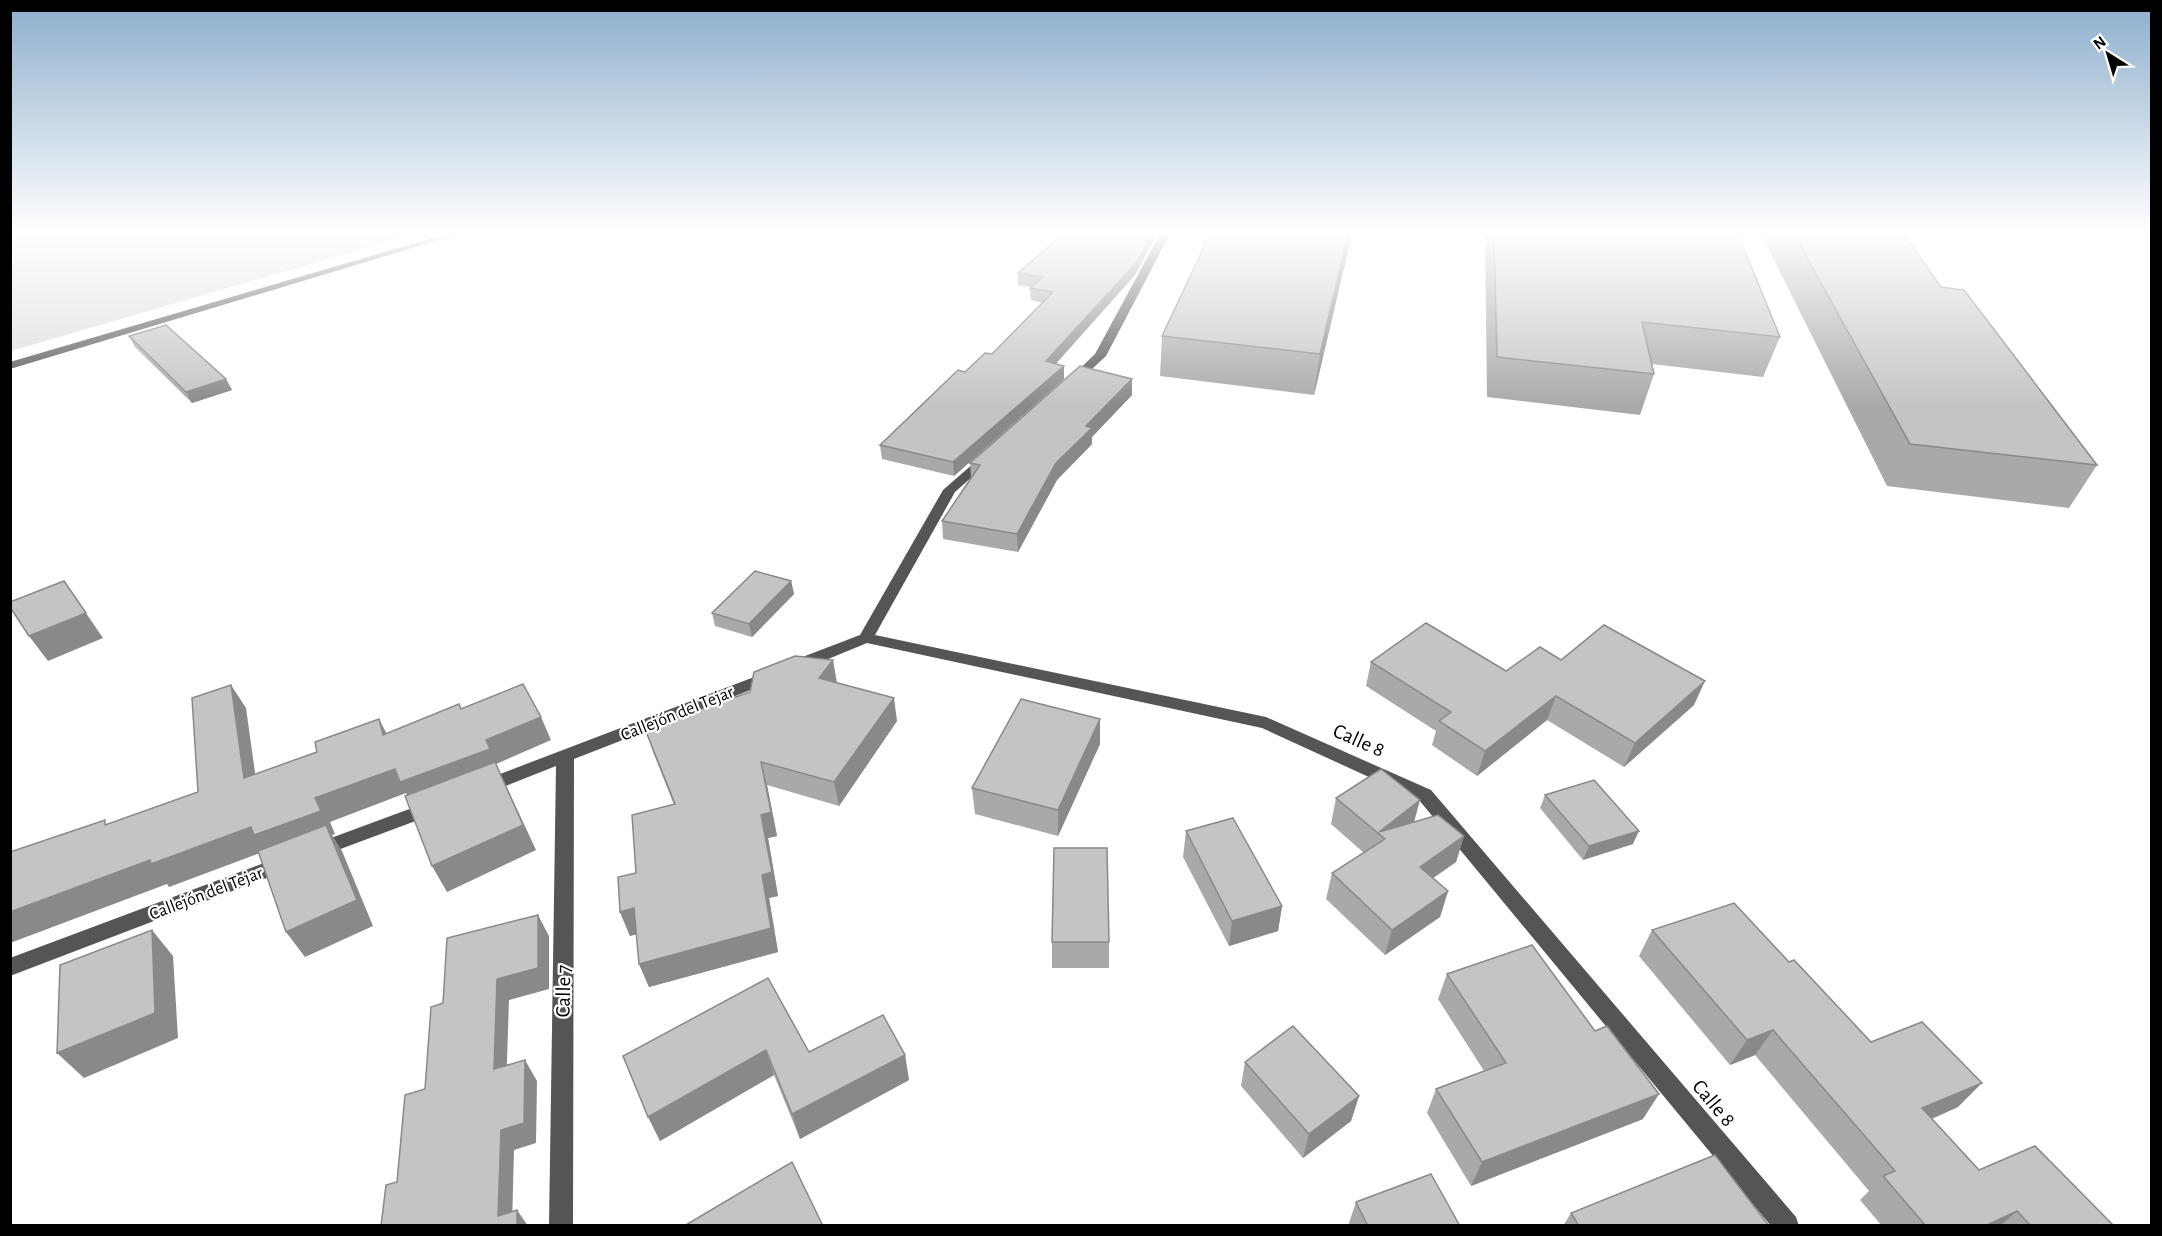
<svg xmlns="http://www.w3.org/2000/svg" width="2162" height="1236" font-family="'Alegreya Sans',sans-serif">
<rect width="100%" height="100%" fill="#fff"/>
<path fill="#dcdcdc" d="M 11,234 L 414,234 L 11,351 Z"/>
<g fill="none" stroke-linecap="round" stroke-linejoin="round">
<g fill="#555" fill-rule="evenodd">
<path d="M 446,234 L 459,234 L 10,369 L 10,362 Z"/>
<path d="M 1160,234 L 1170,234 L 1106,356 L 1077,383 L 1069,383 L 1069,379 L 1095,354 Z"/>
<path d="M 986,455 L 992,459 L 955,492 L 875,635 L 1266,717 L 1431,790 L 1796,1217 L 1799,1226 L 1771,1226 L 1419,800 L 1262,728 L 867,643 L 804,669 L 792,669 L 790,665 L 792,661 L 860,635 L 943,490 L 982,456 Z"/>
<path d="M 770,671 L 776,672 L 778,676 L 776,680 L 574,759 L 573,1226 L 549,1226 L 556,766 L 485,794 L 479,792 L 476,787 L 479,782 Z"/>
<path d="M 431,801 L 437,803 L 440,808 L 437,813 L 319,857 L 312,855 L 310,850 L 312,845 Z"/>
<path d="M 283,856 L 290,859 L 292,864 L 290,869 L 10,976 L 10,958 Z"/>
</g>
</g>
<g fill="#a9a9a9">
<path d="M 1157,234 L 1135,275 L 1056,364 L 1064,379 L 954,476 L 882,459 L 880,445 L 965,372 L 992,354 L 1043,303 L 1031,300 L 1030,288 L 1031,287 L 1018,285 L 1018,273 Z"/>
<path d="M 1210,234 L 1352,234 L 1314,395 L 1160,376 L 1162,336 Z"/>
<path d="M 1485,234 L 1738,234 L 1780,337 L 1763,377 L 1652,364 L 1654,374 L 1640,415 L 1487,397 Z"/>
<path d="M 1761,234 L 1904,234 L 1941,287 L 2097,465 L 2069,508 L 1887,486 Z"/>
<path d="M 129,336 L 226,379 L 232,390 L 192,403 L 135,347 Z"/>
<path d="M 1132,379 L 1132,395 L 1092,437 L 1092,444 L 1057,480 L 1018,552 L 943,539 L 942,521 L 971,477 L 970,463 Z"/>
<path d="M 791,581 L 794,594 L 752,637 L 715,626 L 712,613 Z"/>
<path d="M 1561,660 L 1694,705 L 1624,767 L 1547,720 L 1477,776 L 1432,745 L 1436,731 L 1366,686 L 1371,662 L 1506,671 Z"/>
<path d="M 837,683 L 897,721 L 839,806 L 767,785 L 777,836 L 768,838 L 778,896 L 769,898 L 778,952 L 649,987 L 639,964 L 637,934 L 630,936 L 620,912 L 636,873 L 674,805 L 653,752 L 645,729 Z"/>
<path d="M 1100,744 L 1058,836 L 975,814 L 972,788 Z"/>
<path d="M 1545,795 L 1633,844 L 1583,860 L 1540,808 Z"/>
<path d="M 1336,798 L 1414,822 L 1464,836 L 1456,862 L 1432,878 L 1448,891 L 1440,917 L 1385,955 L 1326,899 L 1332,873 L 1364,853 L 1331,824 Z"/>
<path d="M 1186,831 L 1282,906 L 1278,931 L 1229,946 L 1183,857 Z"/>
<path d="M 1652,930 L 1789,962 L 1871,1042 L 1958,1107 L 1932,1119 L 1979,1170 L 2114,1226 L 1882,1226 L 1860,1200 L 1869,1191 L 1755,1055 L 1730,1065 L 1639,956 Z"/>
<rect x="1052" y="942" width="57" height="26"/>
<path d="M 1447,974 L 1643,1119 L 1471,1186 L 1427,1113 L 1436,1089 L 1484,1071 L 1438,999 Z"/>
<path d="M 809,1052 L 905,1055 L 909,1080 L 800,1139 L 774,1075 L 660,1141 L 623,1056 Z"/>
<path d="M 1245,1062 L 1359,1096 L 1351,1121 L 1303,1158 L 1241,1086 Z"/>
<path d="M 1356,1202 L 1460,1226 L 1348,1226 Z"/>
<path d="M 1571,1213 L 1769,1226 L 1563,1226 Z"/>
</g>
<g fill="#898989">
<path d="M 1152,234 L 1157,234 L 1135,275 L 1046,374 L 1046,361 Z"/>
<path d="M 1348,234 L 1352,234 L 1314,395 L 1320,354 Z"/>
<path d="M 1064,366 L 1064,379 L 954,476 L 953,462 Z"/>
<path d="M 226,379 L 232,390 L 192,403 L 186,392 Z"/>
<path d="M 1132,379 L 1132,395 L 1092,437 L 1092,444 L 1057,480 L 1018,552 L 1017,534 L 1056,463 L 1086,426 Z"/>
<path d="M 64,581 L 103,638 L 48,661 L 29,636 Z"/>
<path d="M 791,581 L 794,594 L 752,637 L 749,624 Z"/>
<path d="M 833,660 L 837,683 L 819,678 Z"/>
<path d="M 1705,681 L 1694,705 L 1624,767 L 1635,743 Z"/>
<path d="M 231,685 L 246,708 L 259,801 L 244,778 Z"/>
<path d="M 1556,696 L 1547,720 L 1477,776 L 1485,751 Z"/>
<path d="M 894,698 L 897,721 L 839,806 L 834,782 Z"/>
<path d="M 541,717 L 551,740 L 496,764 L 536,850 L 447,892 L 432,866 L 413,805 L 406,793 L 330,822 L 335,834 L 332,835 L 342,851 L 373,926 L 305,957 L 286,932 L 265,851 L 169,887 L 167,884 L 10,943 L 10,912 L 150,860 L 251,827 L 315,798 L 395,769 L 486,740 Z"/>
<path d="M 379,719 L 391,742 L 383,735 Z"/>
<path d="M 1100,719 L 1100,744 L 1058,836 L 1058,810 Z"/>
<path d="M 761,762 L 767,785 L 777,836 L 768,838 L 778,896 L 769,898 L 778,952 L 649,987 L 639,964 L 762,875 Z"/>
<path d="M 1420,800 L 1413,826 L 1385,839 L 1379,832 Z"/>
<path d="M 1639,831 L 1633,844 L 1583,860 L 1589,846 Z"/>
<path d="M 1464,836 L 1456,862 L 1412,893 L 1420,867 Z"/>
<path d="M 1448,891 L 1440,917 L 1385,955 L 1392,930 Z"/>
<path d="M 1282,906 L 1278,931 L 1229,946 L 1232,921 Z"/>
<path d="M 634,908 L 644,932 L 630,936 L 620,912 Z"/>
<path d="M 538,915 L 549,936 L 549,989 L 509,1000 L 506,1090 L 494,1069 L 497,979 Z"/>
<path d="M 152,930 L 173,956 L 178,1038 L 84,1078 L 57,1053 Z"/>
<path d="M 1773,1030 L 1755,1055 L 1730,1065 L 1747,1040 Z"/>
<path d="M 766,1050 L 774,1075 L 660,1141 L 648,1117 Z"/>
<path d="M 905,1055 L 909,1080 L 800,1139 L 792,1114 Z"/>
<path d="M 525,1060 L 537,1081 L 536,1143 L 514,1150 L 512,1226 L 498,1216 L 501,1130 Z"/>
<path d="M 1982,1083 L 1958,1107 L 1900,1132 L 1922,1108 Z"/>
<path d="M 1659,1094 L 1643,1119 L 1471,1186 L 1482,1162 Z"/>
<path d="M 1359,1096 L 1351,1121 L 1303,1158 L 1309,1134 Z"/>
<path d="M 517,1210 L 528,1226 L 517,1226 Z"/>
<path d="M 2017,1211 L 2000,1226 L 1985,1226 Z"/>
</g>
<g fill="#c4c4c4" stroke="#898989" stroke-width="1.5">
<path d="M 1063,234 L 1152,234 L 1136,263 L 1046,361 L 1064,366 L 953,462 L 880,445 L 958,370 L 965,372 L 985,353 L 992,354 L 1053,292 L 1030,288 L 1043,277 L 1018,273 Z"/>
<path d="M 1210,234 L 1348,234 L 1320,354 L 1162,336 Z"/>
<path d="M 1494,234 L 1738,234 L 1780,337 L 1642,322 L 1654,374 L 1497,357 Z"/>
<path d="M 1794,234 L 1904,234 L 1941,287 L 1964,290 L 2097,465 L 1910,444 Z"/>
<path d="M 166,325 L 226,379 L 186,392 L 129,336 Z"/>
<path d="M 1080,366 L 1132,379 L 1086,426 L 1092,428 L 1056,463 L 1017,534 L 942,521 L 980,465 L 970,463 Z"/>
<path d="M 755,571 L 791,581 L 749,624 L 712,613 Z"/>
<path d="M 64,581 L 86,613 L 29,636 L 10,607 L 10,602 Z"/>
<path d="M 1426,623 L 1506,671 L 1540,647 L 1561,660 L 1604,625 L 1705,681 L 1635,743 L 1556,696 L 1485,751 L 1439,721 L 1451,712 L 1371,662 Z"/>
<path d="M 795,656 L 833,660 L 819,678 L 894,698 L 834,782 L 761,762 L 771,812 L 761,815 L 772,872 L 762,875 L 771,928 L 639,964 L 634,908 L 620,912 L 618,877 L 636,873 L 632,815 L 675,804 L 645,729 L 750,692 L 754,672 Z"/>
<path d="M 523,684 L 541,717 L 486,740 L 490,749 L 400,782 L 395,769 L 315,798 L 321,811 L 254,835 L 251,827 L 151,864 L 150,860 L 10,912 L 10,852 L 105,820 L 105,825 L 198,792 L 192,698 L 231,685 L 244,778 L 317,752 L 315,742 L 379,719 L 383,735 L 459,704 L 461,709 Z"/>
<path d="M 1021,699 L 1100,719 L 1058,810 L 972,788 Z"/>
<path d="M 495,762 L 523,825 L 432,866 L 405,796 Z"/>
<path d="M 1381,769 L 1420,800 L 1379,832 L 1438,815 L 1464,836 L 1420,867 L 1448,891 L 1392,930 L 1332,873 L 1385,839 L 1336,798 Z"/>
<path d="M 1594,780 L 1639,831 L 1589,846 L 1545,795 Z"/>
<path d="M 1233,818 L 1282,906 L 1232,921 L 1186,831 Z"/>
<path d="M 326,825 L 357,900 L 286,932 L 258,851 Z"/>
<path d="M 1054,848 L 1107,848 L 1109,942 L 1052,942 Z"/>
<path d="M 1734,903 L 1789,962 L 1794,960 L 1871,1042 L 1922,1022 L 1982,1083 L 1922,1108 L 1979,1170 L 2035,1146 L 2114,1226 L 2031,1226 L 2017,1211 L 1985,1226 L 1926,1226 L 1883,1176 L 1895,1171 L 1773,1030 L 1747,1040 L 1652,930 Z"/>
<path d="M 538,915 L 538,968 L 497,979 L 494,1069 L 525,1060 L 524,1123 L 501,1130 L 498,1216 L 517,1210 L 517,1226 L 406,1226 L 406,1225 L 403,1226 L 381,1226 L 386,1185 L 397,1182 L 405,1095 L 425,1089 L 431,1007 L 443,1003 L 447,938 Z"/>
<path d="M 152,930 L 155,1013 L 57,1053 L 60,965 Z"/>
<path d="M 1532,945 L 1595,1031 L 1607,1026 L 1659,1094 L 1482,1162 L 1436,1089 L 1506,1063 L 1447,974 Z"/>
<path d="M 768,978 L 809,1052 L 883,1015 L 905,1055 L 792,1114 L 766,1050 L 648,1117 L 623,1056 Z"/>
<path d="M 1293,1026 L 1359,1096 L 1309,1134 L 1245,1062 Z"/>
<path d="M 1715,1155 L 1769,1226 L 1579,1226 L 1571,1213 Z"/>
<path d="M 792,1162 L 823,1226 L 684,1226 Z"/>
<path d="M 1431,1174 L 1460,1226 L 1368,1226 L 1356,1202 Z"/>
</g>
<linearGradient id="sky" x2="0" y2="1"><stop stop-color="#8cadcc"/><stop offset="0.57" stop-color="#fff"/><stop offset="1" stop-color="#fff" stop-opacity="0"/></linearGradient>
<rect width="2162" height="407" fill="url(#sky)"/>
<g text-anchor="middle" stroke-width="4.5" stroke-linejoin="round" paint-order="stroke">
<g font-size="18" fill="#000" stroke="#fff">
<text transform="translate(677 713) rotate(-22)" y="6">Callejón del Tejar</text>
<text transform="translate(206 893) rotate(-21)" y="6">Callejón del Tejar</text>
</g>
<g font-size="21" fill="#000" stroke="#fff">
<text transform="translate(1359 740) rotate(24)" y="7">Calle 8</text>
<text transform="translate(563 991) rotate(-89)" y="7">Calle 7</text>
<text transform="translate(1714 1103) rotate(50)" y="7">Calle 8</text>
</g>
</g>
<rect width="2162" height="1236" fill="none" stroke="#000000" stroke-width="24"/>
<g transform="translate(2108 54) rotate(323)" stroke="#ffffff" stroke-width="4.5" paint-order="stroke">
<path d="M0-4.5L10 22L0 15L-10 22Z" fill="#000000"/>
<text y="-9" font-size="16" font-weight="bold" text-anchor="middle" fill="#000000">N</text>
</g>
</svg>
